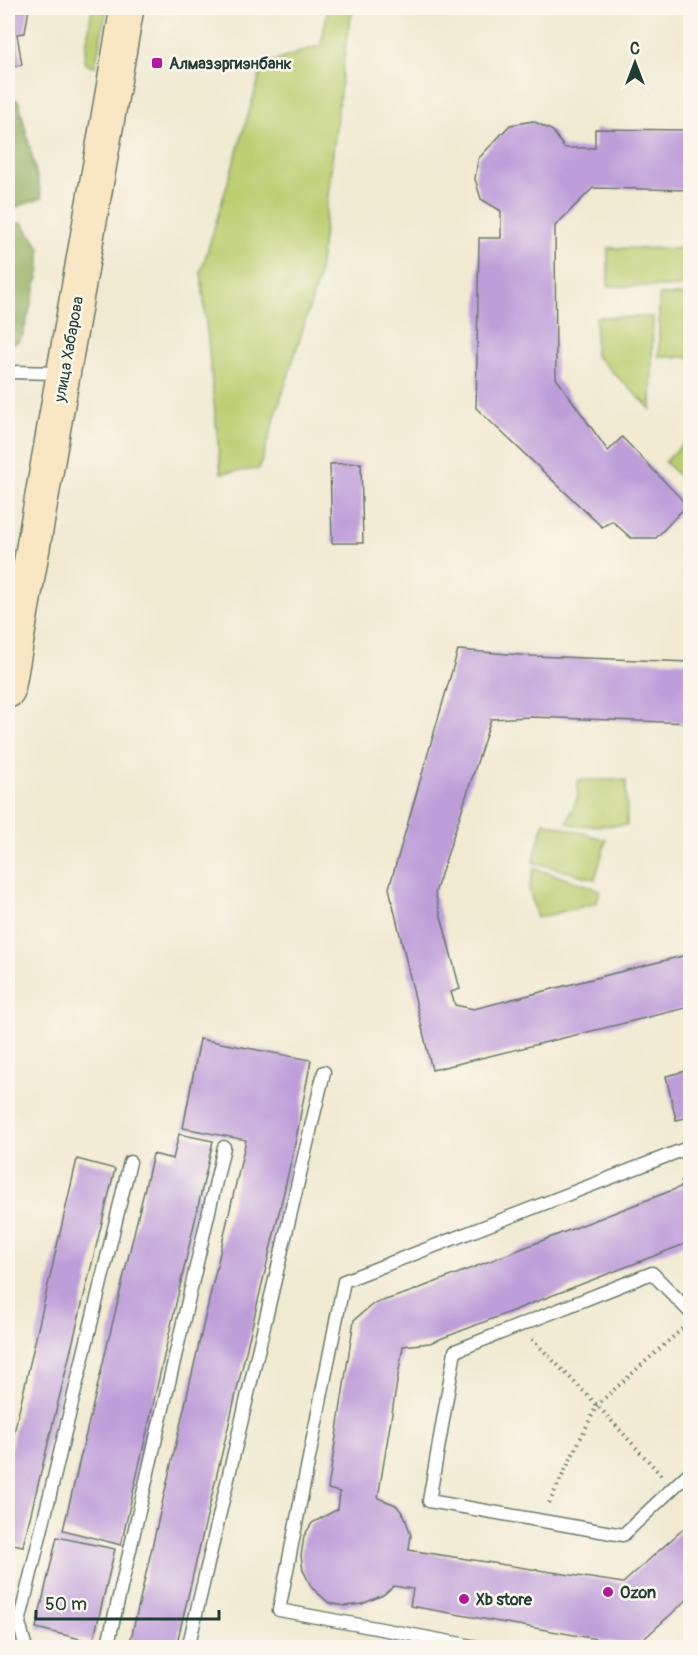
<svg xmlns="http://www.w3.org/2000/svg" width="698" height="1655" font-family="Pangolin,sans-serif">
<rect width="100%" height="100%" fill="#fbf7ec"/>
<filter id="ink" filterUnits="userSpaceOnUse"><feTurbulence type="fractalNoise" baseFrequency=".0167" numOctaves="2"/><feDisplacementMap in="SourceGraphic" scale="12" xChannelSelector="R" yChannelSelector="G"/><feConvolveMatrix kernelMatrix="1 2 1 2 8 2 1 2 1" color-interpolation-filters="sRGB"/></filter>
<filter id="wash" filterUnits="userSpaceOnUse"><feTurbulence type="fractalNoise" baseFrequency=".008" numOctaves="4" result="noise"/><feDisplacementMap in="SourceGraphic" scale="24" xChannelSelector="R" yChannelSelector="G"/><feGaussianBlur stdDeviation="1.35" result="paint"/><feColorMatrix in="noise" values="0 0 0 0 0 0 0 0 0 0 0 0 0 0 0 0 0 1.4 0 .05"/><feComposite in="paint" operator="in"/></filter>
<g filter="url(#wash)">
<rect width="100%" height="100%" fill="#f0ead1"/>
<g fill="#bcce71" stroke="#6e8652" stroke-width="1.5">
<path d="M 92,8 L 107,8 L 95,66 L 89,66 L 84,61 Z"/>
<path d="M 328,8 L 353,8 L 346,42 L 318,280 L 259,469 L 221,473 L 201,272 L 263,65 L 321,45 Z"/>
<path d="M 608,248 L 690,249 L 690,287 L 608,286 Z"/>
<rect x="659" y="295" width="31" height="62"/>
<path d="M 596,317 L 653,317 L 651,409 L 595,355 Z"/>
<path d="M 690,437 L 690,487 L 665,462 Z"/>
<path d="M 578,780 L 626,780 L 627,825 L 577,826 L 567,822 L 578,796 Z"/>
<path d="M 544,822 L 606,840 L 595,879 L 533,862 Z"/>
<path d="M 534,868 L 600,890 L 597,903 L 537,918 L 529,889 Z"/>
</g>
<g fill="#95b163" stroke="#5a774c" stroke-width="1.5">
<path d="M 8,94 L 19,102 L 42,198 L 10,209 L 8,195 Z"/>
<path d="M 22,223 L 40,248 L 40,270 L 23,335 L 17,342 L 8,345 C 7,305 11,265 12,224 Z"/>
</g>
<g id="blocks">
<g fill="#bd9ed9">
<path d="M 8,8 L 29,8 L 25,33 L 17,34 L 22,65 L 8,67 Z"/>
<path d="M 533,121 L 553,131 L 564,148 L 595,148 L 595,129 L 690,130 L 690,190 L 593,188 L 555,226 L 556,378 L 608,451 L 622,437 L 687,505 L 656,538 L 631,538 L 612,521 L 602,527 L 476,408 L 479,238 L 501,238 L 501,211 L 481,199 L 475,179 L 478,159 L 510,125 Z"/>
<path d="M 361,463 L 363,543 L 332,543 L 330,464 Z"/>
<path d="M 458,650 L 533,656 L 690,662 L 690,723 L 531,717 L 491,719 L 435,893 L 460,989 L 451,992 L 455,1005 L 474,1009 L 690,954 L 690,1007 L 432,1070 L 389,888 Z"/>
<path d="M 200,1039 L 311,1060 L 294,1149 L 176,1647 L 129,1647 L 246,1140 L 183,1128 Z"/>
<path d="M 690,1070 L 690,1117 L 676,1120 L 666,1076 Z"/>
<path d="M 179,1134 L 213,1141 L 121,1545 L 63,1530 L 153,1154 L 173,1159 Z"/>
<path d="M 77,1159 L 115,1169 L 23,1546 L 8,1543 L 8,1459 Z"/>
<path d="M 690,1169 L 690,1242 L 430,1343 L 403,1346 L 378,1498 L 396,1505 L 404,1515 L 411,1535 L 409,1550 L 623,1583 L 690,1523 L 690,1597 L 636,1646 L 410,1606 L 413,1589 L 394,1586 L 383,1595 L 362,1604 L 344,1606 L 329,1603 L 312,1588 L 303,1570 L 301,1556 L 304,1536 L 312,1523 L 338,1509 L 340,1492 L 328,1489 L 354,1320 L 373,1304 L 410,1292 L 683,1186 L 681,1181 L 688,1179 L 685,1171 Z"/>
<path d="M 57,1537 L 115,1549 L 93,1642 L 36,1628 Z"/>
</g>
</g>
</g>
<g filter="url(#ink)">
<use href="#blocks" fill-opacity="0" stroke="#687a6b" stroke-width="1.5"/>
<g fill="none" stroke-linecap="round" stroke-linejoin="round">
<g stroke="#687a6b" stroke-width="15">
<g id="service">
<path d="M 8,372 L 62,373"/>
<path d="M 690,1312 L 652,1273 L 455,1351 L 429,1501 L 623,1535 L 690,1472"/>
<path d="M 26,1648 L 19,1623 L 130,1162"/>
<path d="M 107,1648 L 224,1147"/>
<path d="M 188,1648 L 324,1072"/>
<path d="M 483,1648 L 279,1610 L 344,1281 L 690,1147"/>
</g>
</g>
<g stroke="#687a6b" stroke-width="36">
<path id="secondary" d="M 8,691 L 127,8"/>
</g>
<g stroke="#687a6b" stroke-width="4" stroke-dasharray="1.5 4.5" stroke-linecap="butt">
<path d="M 532,1339 L 597,1405 L 661,1475"/>
<path d="M 549,1503 L 597,1405 L 684,1327"/>
</g>
<use href="#service" stroke="#fff" stroke-width="12"/>
<use href="#secondary" stroke="#f9e7c3" stroke-width="33"/>
</g>
</g>
<g fill="#b5179e" stroke="#fbf7ec" stroke-width="2">
<rect x="151" y="57" width="12" height="12" rx="3"/>
<circle cx="608" cy="1592" r="6"/>
<circle cx="464" cy="1599" r="6"/>
</g>
<g text-anchor="middle" stroke-width="5" stroke-linejoin="round" paint-order="stroke">
<g font-size="16" font-weight="bold" fill="#1f3d34" stroke="#fbf7ec" text-anchor="start">
<text x="169" y="69">Алмазэргиэнбанк</text>
<text x="620" y="1598">Ozon</text>
<text x="476" y="1605">Xb store</text>
</g>
<g font-size="16" fill="#1f3d34" stroke="#fbf7ec">
<text transform="translate(68 349) rotate(-80)" y="6">улица Хабарова</text>
</g>
</g>
<rect width="698" height="1655" fill="none" stroke="#fbf7ec" stroke-width="30"/>
<g transform="translate(635 63)" stroke="#fbf7ec" stroke-width="4.5" paint-order="stroke">
<path d="M0-4.5L10 22L0 15L-10 22Z" fill="#1f3d34"/>
<text y="-9" font-size="16" font-weight="bold" text-anchor="middle" fill="#1f3d34">С</text>
</g>
<path d="M36 1610v9h183v-9" fill="none" stroke="#1f3d34" stroke-width="3"/>
<text x="45" y="1610" font-size="18" fill="#1f3d34" stroke="#fbf7ec" stroke-width="4.5" paint-order="stroke">50 m</text>
</svg>
